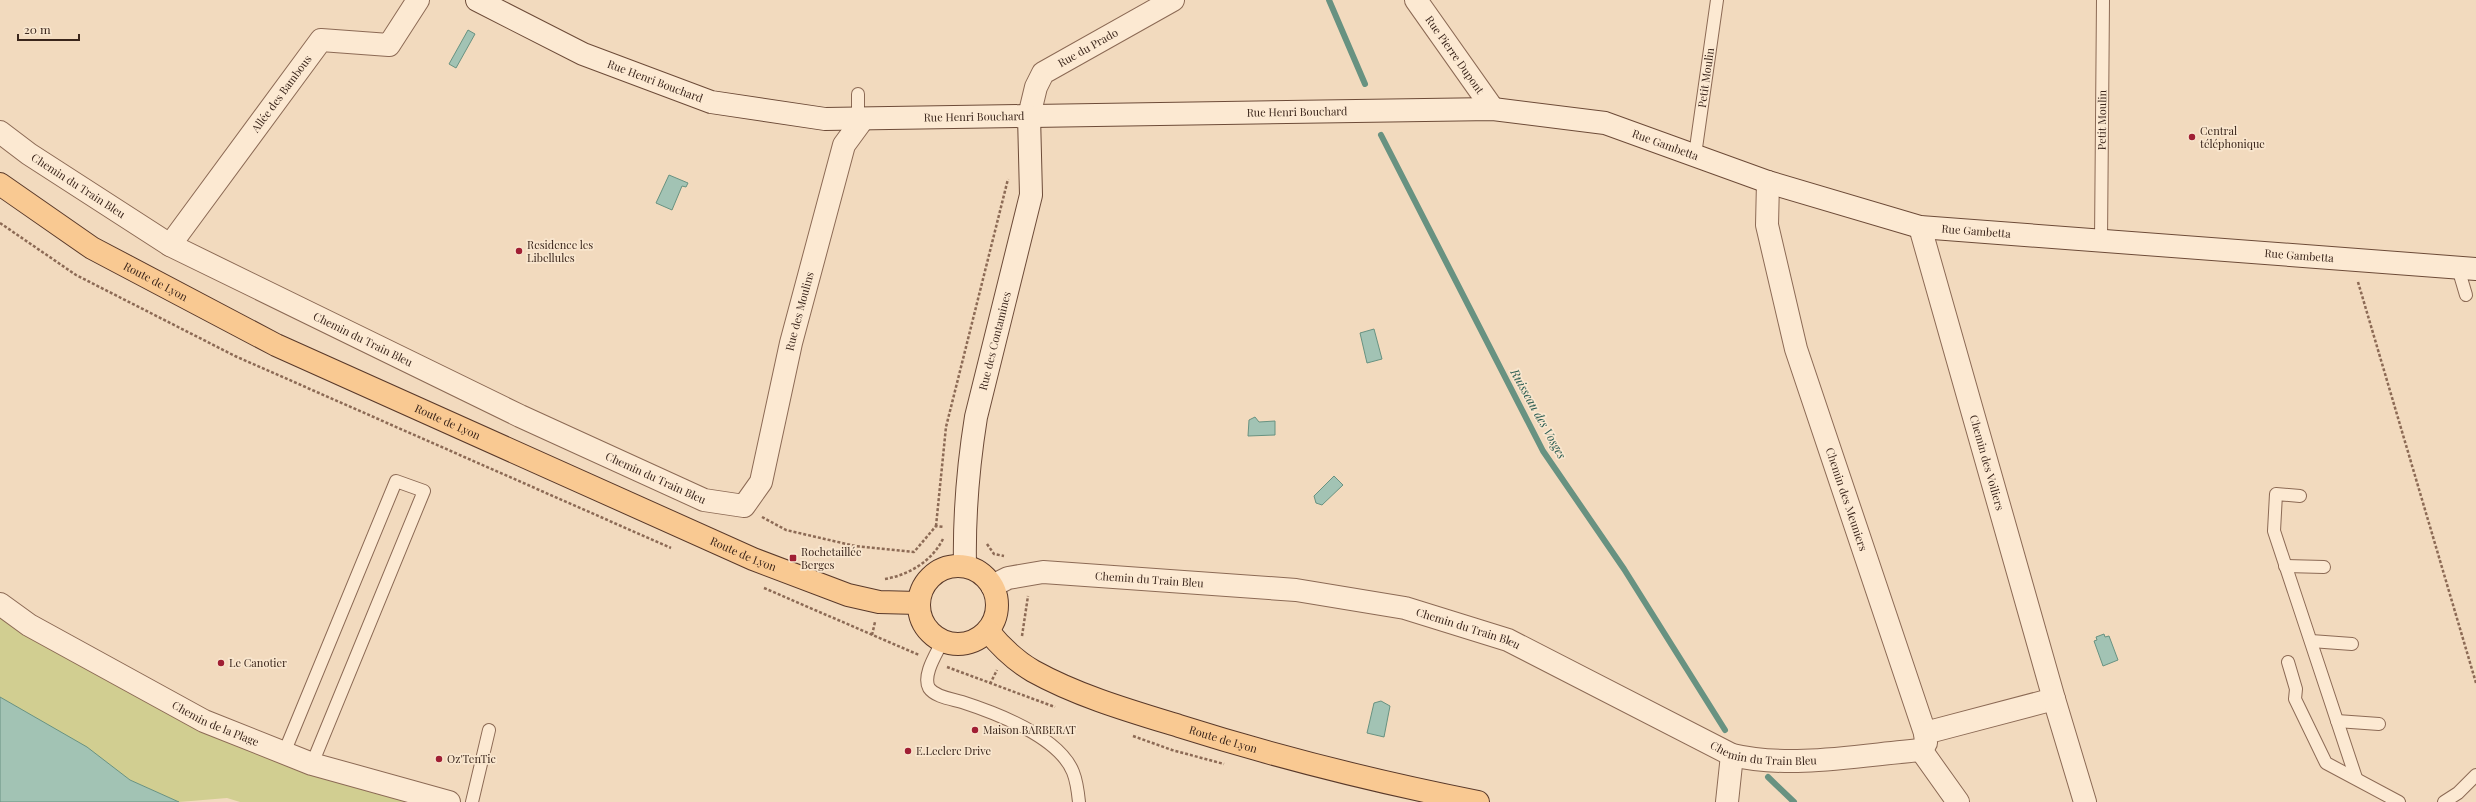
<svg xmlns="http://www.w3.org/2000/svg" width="2476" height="802" font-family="'Playfair Display',serif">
<rect width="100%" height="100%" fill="#f2dabe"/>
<path fill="#d1ce91" d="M 0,610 L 116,679 L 425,802 L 240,802 L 227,798 L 179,802 L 130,780 L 86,747 L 0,697 Z"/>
<g fill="#a2c3b4" stroke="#689281">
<path d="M 468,30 L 475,34 L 456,68 L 449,64 Z"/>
<path d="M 669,175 L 688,183 L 686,187 L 682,186 L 672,210 L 656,203 Z"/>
<path d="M 1374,329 L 1382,359 L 1367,363 L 1360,333 Z"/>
<path d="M 1255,417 L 1259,422 L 1275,421 L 1275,435 L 1248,436 L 1249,420 Z"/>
<path d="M 1334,476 L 1343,485 L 1322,505 L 1316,503 L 1314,496 Z"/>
<path d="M 2104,634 L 2105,637 L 2109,636 L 2118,660 L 2103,666 L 2094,641 L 2097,640 L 2096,637 Z"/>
<path d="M 0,697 L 87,747 L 130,780 L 179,802 L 0,802 Z"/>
<path d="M 1381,701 L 1390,706 L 1384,737 L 1367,733 L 1374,703 Z"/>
</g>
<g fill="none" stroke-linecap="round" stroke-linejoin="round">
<g stroke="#689281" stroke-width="6">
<path d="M 1329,0 L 1365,84"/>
<path d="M 1381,135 L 1543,451 L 1624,569 L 1725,730"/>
<path d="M 1768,777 L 1794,802"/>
</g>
<g stroke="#8c6a55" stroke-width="14">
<g id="lane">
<path d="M 858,119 L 858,94"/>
<path id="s1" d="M 1695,155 L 1717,0"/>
<path id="s2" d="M 2101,241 L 2103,0"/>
<path d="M 2458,268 L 2466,295"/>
<path d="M 2300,496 L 2276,494 L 2274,531 L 2356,778"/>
<path d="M 2285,566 L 2324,567"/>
<path d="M 2311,641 L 2352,644"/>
<path d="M 942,642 C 937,653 922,675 929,688 C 935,697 952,699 962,702 C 996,713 1059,737 1073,772 C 1077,782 1078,792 1079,802"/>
<path d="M 2288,662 L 2296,689 L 2295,699 L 2326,763 L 2399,802"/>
<path d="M 2337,721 L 2379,724"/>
<path d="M 284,753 L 396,481 L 424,491 L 312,764"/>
<path d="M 472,802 L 489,730"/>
<path d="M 2444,802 L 2458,793 L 2476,775"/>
</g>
</g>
<g stroke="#8c6a55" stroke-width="24">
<g id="street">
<path id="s3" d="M 1416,0 L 1493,109"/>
<path id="s4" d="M 1029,116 L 1036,87 L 1043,73 L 1173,0"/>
<path id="s5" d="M 0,132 L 29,154 L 170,245 L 520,416 L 704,500 L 744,506 L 761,482 L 791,343 L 844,145 L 863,119"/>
<path id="s6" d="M 1768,182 L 1767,225 L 1796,349 L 1925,733 L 1926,743 L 1923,747"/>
<path id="s7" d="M 1920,227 L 2054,699 L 1925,733"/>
<path id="s8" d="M 170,245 L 321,40 L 389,45 L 418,0"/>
<path id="s9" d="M 992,586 L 1008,578 L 1043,572 L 1296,590 L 1405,608 L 1508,640 L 1732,755 C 1791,769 1861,755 1921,750"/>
<path id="s10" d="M 0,604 L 29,625 L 204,721 L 312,764 L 449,802"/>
<path d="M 2054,699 L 2085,802"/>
<path d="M 1921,750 L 1958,802"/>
<path d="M 1727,802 L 1732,755"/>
</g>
</g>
<g stroke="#6d4b38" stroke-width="24">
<g id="secondary">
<path id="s11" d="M 477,0 L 583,54 L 711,102 L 825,119 L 1493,109 L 1605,123 L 1768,182 L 1920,227 L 2476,269"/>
<path id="s12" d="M 965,566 C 964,516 968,467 976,417 L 1031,195 L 1029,116"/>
</g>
</g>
<g stroke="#59392a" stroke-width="24">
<g id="primary">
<path id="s13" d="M 0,184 L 92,248 L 276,345 L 753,559 L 848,595 L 879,602 L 918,603"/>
<circle cx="958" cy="605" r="39"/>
<path id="s14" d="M 988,631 C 1001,647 1014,660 1033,671 C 1078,696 1130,711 1179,726 C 1277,757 1377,782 1478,802"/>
</g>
</g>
<g stroke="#8c6a55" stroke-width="2.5" stroke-dasharray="3 2" stroke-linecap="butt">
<path d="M 0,223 L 76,275 L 235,356 L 671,548"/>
<path d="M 2358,282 L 2476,683"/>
<path d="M 762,517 L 786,530 L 855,546 L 914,552 L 936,526 L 944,527"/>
<path d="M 936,526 L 946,427 L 1008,179"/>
<path d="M 987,544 L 994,554 L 1004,556"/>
<path d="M 885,579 C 909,575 932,561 943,539"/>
<path d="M 764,588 L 919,655"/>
<path d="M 872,635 L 875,622"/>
<path d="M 1022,636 L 1028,596"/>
<path d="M 947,667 L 1055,707"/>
<path d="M 990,684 L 997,670"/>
<path d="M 1133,736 L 1172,750 L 1224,764"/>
</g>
<use href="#lane" stroke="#fce9d2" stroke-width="12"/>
<use href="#street" stroke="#fce9d2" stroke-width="22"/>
<use href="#secondary" stroke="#fce9d2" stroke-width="22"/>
<use href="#primary" stroke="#f9c992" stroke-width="22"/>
</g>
<g fill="#a01f34" stroke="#f9e6ce" stroke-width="1.5">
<circle cx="2192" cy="137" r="4"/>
<circle cx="519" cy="251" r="4"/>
<rect x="789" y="554" width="8" height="8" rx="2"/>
<circle cx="221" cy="663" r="4"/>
<circle cx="975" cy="730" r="4"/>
<circle cx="908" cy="751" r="4"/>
<circle cx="439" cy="759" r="4"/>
</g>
<g text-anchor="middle" stroke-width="3.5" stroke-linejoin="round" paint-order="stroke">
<g font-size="11" fill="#3a251b" stroke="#f9e6ce">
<text dy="4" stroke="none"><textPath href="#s4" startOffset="97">Rue du Prado</textPath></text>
<text dy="4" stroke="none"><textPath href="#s3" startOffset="67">Rue Pierre Dupont</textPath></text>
<text dy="4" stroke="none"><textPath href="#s1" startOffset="78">Petit Moulin</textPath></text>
<text dy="4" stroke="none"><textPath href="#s11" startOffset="196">Rue Henri Bouchard</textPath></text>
<text dy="4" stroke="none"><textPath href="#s8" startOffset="188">Allée des Bambous</textPath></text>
<text dy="4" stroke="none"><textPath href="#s11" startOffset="843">Rue Henri Bouchard</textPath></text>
<text dy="4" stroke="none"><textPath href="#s11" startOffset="520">Rue Henri Bouchard</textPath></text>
<text dy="4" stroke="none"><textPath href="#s2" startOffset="121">Petit Moulin</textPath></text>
<text dy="4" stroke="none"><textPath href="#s11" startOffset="1216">Rue Gambetta</textPath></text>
<text dy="4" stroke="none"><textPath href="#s5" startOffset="95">Chemin du Train Bleu</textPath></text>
<text dy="4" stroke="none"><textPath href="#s11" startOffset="1540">Rue Gambetta</textPath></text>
<text dy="4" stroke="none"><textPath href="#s11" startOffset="1864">Rue Gambetta</textPath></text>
<text dy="4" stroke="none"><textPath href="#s13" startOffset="184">Route de Lyon</textPath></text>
<text dy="4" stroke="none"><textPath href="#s5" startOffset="1041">Rue des Moulins</textPath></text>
<text dy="4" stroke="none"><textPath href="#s5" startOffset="419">Chemin du Train Bleu</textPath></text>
<text dy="4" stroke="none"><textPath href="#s12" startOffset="228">Rue des Contamines</textPath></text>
<text dy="4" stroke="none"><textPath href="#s13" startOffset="508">Route de Lyon</textPath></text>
<text dy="4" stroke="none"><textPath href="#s7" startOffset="245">Chemin des Voiliers</textPath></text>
<text dy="4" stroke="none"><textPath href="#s5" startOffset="743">Chemin du Train Bleu</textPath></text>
<text dy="4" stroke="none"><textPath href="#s6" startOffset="329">Chemin des Meuniers</textPath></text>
<text dy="4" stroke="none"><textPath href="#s13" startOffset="832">Route de Lyon</textPath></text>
<text dy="4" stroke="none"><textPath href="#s9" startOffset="160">Chemin du Train Bleu</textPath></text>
<text dy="4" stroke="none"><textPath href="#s9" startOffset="484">Chemin du Train Bleu</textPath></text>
<text dy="4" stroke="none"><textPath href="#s10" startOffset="247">Chemin de la Plage</textPath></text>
<text dy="4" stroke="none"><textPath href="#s14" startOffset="263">Route de Lyon</textPath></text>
<text dy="4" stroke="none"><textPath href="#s9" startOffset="808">Chemin du Train Bleu</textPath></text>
</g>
<g font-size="11" fill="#3a251b" stroke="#f9e6ce" text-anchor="start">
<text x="2200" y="135">Central<tspan x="2200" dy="13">téléphonique</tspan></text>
<text x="527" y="249">Residence les<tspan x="527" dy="13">Libellules</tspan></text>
<text x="801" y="556">Rochetaillée<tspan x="801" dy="13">Berges</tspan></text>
<text x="229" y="667">Le Canotier</text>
<text x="983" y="734">Maison BARBERAT</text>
<text x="916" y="755">E.Leclerc Drive</text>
<text x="447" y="763">Oz'TenTic</text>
</g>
<g font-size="12" font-style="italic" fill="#295b50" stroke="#f9e6ce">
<text transform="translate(1538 414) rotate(61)" y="4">Ruisseau des Vosges</text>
</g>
</g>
<path d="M18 34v6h61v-6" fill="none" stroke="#3a251b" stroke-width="2"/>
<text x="24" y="34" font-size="12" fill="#3a251b" stroke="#f9e6ce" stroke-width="3" paint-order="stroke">20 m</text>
</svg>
